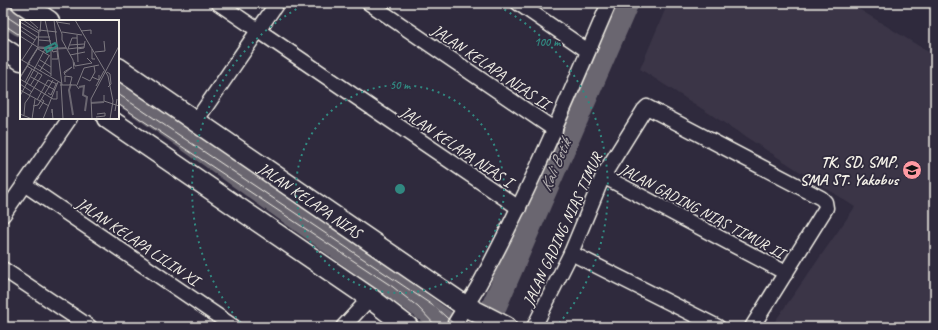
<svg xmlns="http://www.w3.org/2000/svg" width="938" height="330" font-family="Caveat,sans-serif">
<rect width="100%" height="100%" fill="#2f2a3d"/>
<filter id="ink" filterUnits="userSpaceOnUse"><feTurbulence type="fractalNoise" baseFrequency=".025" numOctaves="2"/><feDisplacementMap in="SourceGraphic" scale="8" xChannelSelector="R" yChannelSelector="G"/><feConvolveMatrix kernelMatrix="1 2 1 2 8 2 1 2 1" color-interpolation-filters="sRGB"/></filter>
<g filter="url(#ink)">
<path fill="#3b3647" d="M 668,3 L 849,3 L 935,56 L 935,327 L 771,327 L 855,207 L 640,69 Z"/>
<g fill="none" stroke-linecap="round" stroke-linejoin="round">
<path stroke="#a19ea0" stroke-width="4" d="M 3,24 L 9,16"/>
<g stroke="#6a6670" stroke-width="25">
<path d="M 3,12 L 21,24"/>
<path d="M 118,90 L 174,129 L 451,327"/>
<path d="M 485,327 L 626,3"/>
</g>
<g stroke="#f4f1e8" stroke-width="17">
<g id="street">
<path d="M 218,3 L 519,208"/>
<path d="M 369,3 L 555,130"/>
<path d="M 518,3 L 588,51"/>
<path d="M 196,121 L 277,3"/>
<path d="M 603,176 L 786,273"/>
<path d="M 24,184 L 234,327"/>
<path d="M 3,215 L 70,118"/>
<path d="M 571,253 L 718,327"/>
<path d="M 3,269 L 90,327"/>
<path d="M 343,327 L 370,298"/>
<path d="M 453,327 C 461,312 472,298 480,283 C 529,193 568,98 609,3"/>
<path d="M 534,327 L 571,253 L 603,176 L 644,110 L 647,107 L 821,198 L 825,202 L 826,208 L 752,327"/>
</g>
</g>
<g stroke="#f4f1e8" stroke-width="23">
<g id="secondary">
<path d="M 22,3 L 49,21"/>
<path d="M 3,48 L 21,60"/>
<path id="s1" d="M 118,68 L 465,306 L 506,327"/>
<path d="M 107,118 L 370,298 L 408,327"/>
</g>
</g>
<use href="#street" stroke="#2f2a3d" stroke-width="14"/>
<use href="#secondary" stroke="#2f2a3d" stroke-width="20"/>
<g stroke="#f4f1e8" stroke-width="1">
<path d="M 3,14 L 21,26"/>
<path d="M 3,24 L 21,36"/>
<path d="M 118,94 L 435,307 L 457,327"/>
<path d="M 118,104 L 393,287 L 418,307 L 437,327"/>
</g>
</g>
</g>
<g fill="none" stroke="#318880" stroke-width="2" stroke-dasharray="2 4">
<circle cx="400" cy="189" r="104"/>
<path d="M244 327A208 208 0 0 1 306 4M494 4A208 208 0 0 1 556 327"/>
</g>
<defs>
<g id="school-disc" transform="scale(1)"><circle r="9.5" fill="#ff9aa2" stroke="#2f2a3d"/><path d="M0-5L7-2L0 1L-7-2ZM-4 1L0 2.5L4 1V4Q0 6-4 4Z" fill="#111"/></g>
</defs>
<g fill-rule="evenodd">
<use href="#school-disc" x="912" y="170"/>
</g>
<g text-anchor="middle" stroke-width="3.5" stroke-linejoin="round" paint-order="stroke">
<g font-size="16" fill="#f4f1e8" stroke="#2f2a3d">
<text transform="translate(491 66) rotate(34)" y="6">JALAN KELAPA NIAS II</text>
<text transform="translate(457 146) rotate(34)" y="6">JALAN KELAPA NIAS I</text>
<text dy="6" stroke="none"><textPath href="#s1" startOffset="233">JALAN KELAPA NIAS</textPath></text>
<text transform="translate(702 210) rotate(28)" y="6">JALAN GADING NIAS TIMUR II</text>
<text transform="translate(562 229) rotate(-65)" y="6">JALAN GADING NIAS TIMUR</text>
<text transform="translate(138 241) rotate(34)" y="6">JALAN KELAPA LILIN XI</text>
</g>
<g font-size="16" font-weight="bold" fill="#f4f1e8" stroke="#2f2a3d" text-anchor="end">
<text x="898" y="167">TK, SD, SMP,<tspan x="898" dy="18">SMA ST. Yakobus</tspan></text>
</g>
<g font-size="17" font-style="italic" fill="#b6b2b2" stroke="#2f2a3d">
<text transform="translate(555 165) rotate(-67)" y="6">Kali Betik</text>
</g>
</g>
<g transform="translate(20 20)">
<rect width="99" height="99" fill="#2f2a3d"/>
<path fill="none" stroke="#6a6670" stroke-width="2" d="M 29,29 L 46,28M 51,64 L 49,70 L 53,95M 59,67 L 64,66 L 63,75 L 67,77 L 65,91M 71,83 L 84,82"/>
<path fill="none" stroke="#7e7a81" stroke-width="1" d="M 3,0 L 19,11M 9,0 L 18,8M 25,0 L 31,26 L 31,56M 34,0 L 42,65M 36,0 L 42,14 L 42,20 L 53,40 L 54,49M 55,0 L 88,56 L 93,81 L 90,99M 0,2 L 19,13M 37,2 L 50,4M 0,6 L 17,17 L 30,17M 0,10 L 15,20M 61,11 L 71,10 L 71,14M 20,12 L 21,0M 42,12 L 62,15M 57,15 L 58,42M 0,16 L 19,28M 57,18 L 52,18 L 48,29 L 64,27M 19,20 L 31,21M 50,25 L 64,24M 19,27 L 38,28M 18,29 L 30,36M 57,29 L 64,28 L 65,21M 72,29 L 72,39 L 75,39M 75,32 L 85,31 L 84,21M 50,35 L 65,32M 0,39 L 41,63 L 43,99M 32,39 L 38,39 L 37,31 L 33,32M 2,40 L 17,17M 20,40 L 31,47M 54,42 L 55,46 L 72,43 L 67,38M 8,43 L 18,27 L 19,10 L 37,12M 18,45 L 31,54M 7,46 L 22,55 L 9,76M 20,51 L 29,36M 87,52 L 90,54 L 91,64 L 88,67M 45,55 L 44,52 L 52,47 L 45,53M 0,57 L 18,28 L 32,29 L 33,32M 11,57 L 35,70M 62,57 L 70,61 L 75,52 L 74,46M 72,57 L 79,60 L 79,55M 0,58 L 10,42M 0,59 L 33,79 L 37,79 L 37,71M 5,62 L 12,49M 45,62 L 45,56 L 52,57 L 50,65M 0,64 L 12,72M 40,65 L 56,65 L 59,69M 57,65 L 64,48 L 79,45M 10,66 L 18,53M 76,66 L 84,51M 0,70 L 29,86M 28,73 L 31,75 L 36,64M 84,75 L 84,81 L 99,86M 0,76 L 25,29M 17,80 L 28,60 L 37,64M 13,86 L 18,85 L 33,60M 19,89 L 24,81 L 21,79M 95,91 L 97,79M 32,93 L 32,89 L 33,99M 0,94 L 12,99M 4,95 L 5,83 L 10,76M 76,97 L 85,96 L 85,93 L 77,94M 12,99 L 15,79M 23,99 L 38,62M 72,99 L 71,79 L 99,26"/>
<path fill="#318880" fill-opacity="0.15" stroke="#318880" stroke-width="2" d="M 35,23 L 37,26 L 27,32 L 25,28 Z"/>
<rect width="99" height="99" fill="none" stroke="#f4f1e8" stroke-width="2"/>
</g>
<circle cx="400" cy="189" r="6" fill="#318880" stroke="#2f2a3d" stroke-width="2"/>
<g font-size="12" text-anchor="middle" font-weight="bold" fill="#318880" stroke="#2f2a3d" stroke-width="3.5" stroke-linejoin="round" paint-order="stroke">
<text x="547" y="46">100 m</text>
<text x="400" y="89">50 m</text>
</g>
<rect width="938" height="330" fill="none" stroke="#2f2a3d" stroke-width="16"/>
<rect x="8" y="8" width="922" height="314" fill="none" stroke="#f4f1e8" stroke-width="1.5" filter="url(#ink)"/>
</svg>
